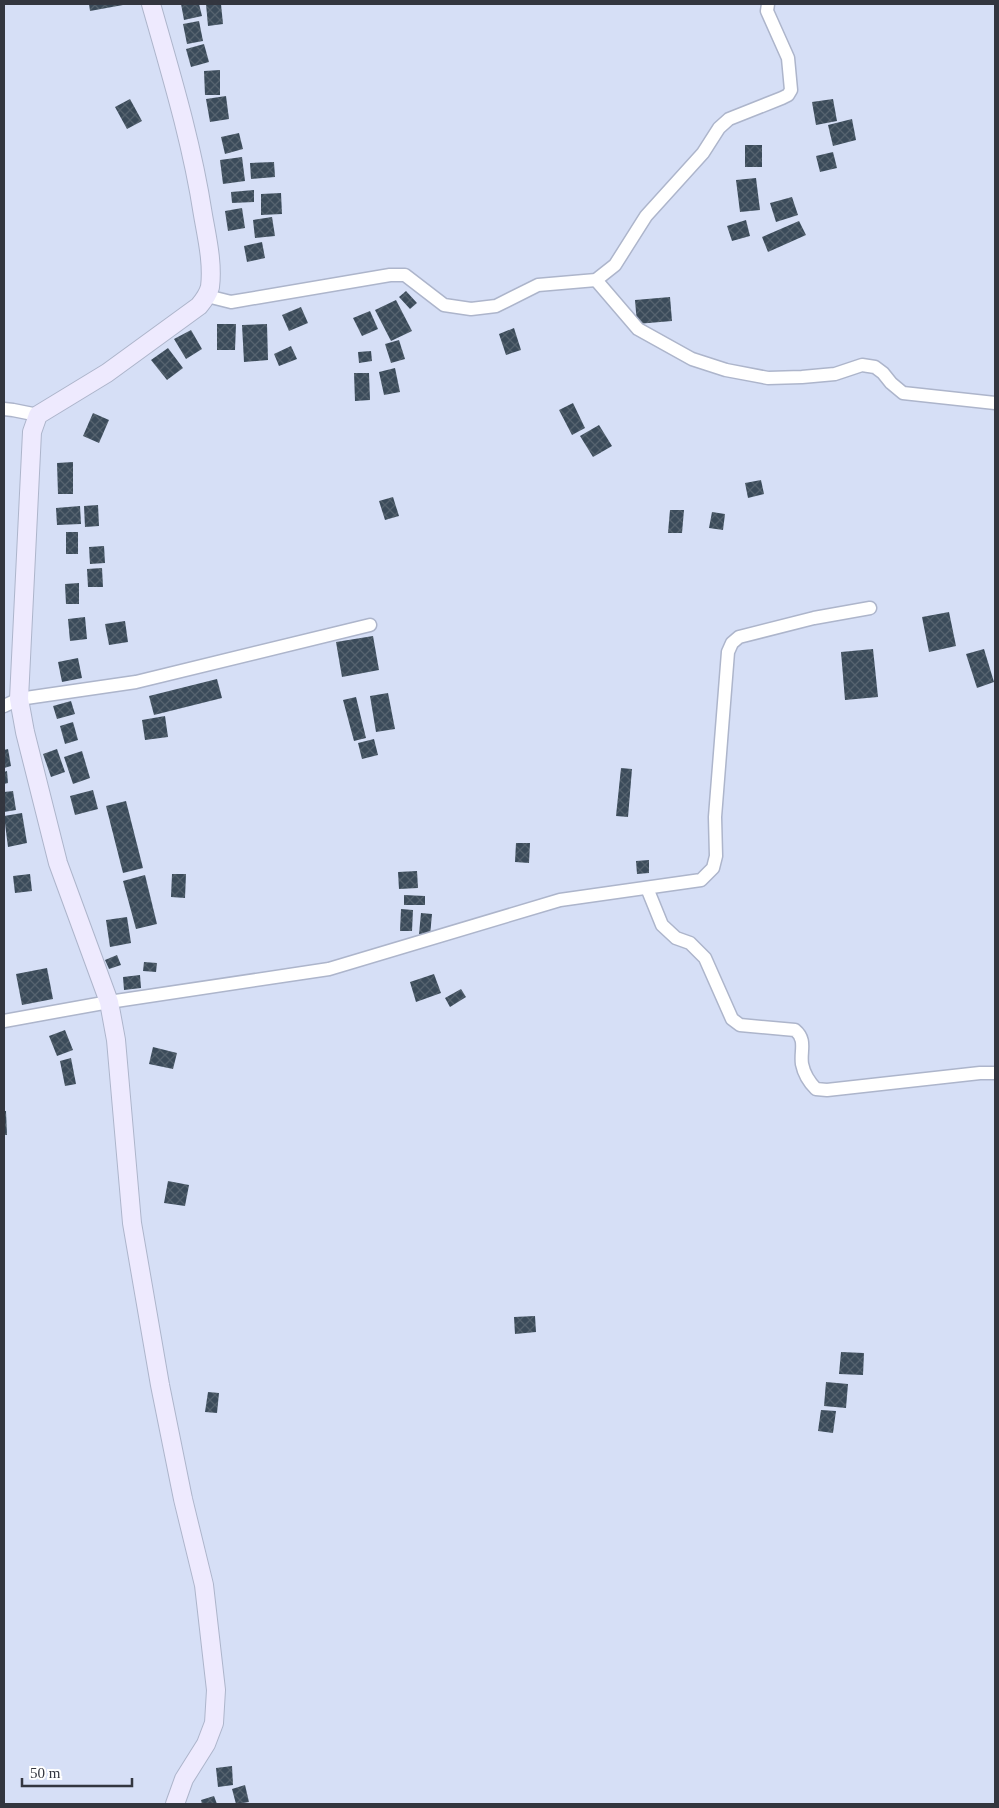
<svg xmlns="http://www.w3.org/2000/svg" width="999" height="1808" font-family="'Times New Roman',serif">
<defs>
<pattern id="building-cross-hatch" width="8" height="8" patternUnits="userSpaceOnUse" patternTransform="scale(1.25)"><rect width="8" height="8" fill="#3b4b5a"/><path d="M0 0l8 8M0 8l8-8" fill="none" stroke="#56636f"/></pattern>
</defs>
<rect width="100%" height="100%" fill="#d6dff6"/>
<g fill="url(#building-cross-hatch)">
<path d="M 89,4 L 123,4 L 123,5 L 90,11 Z"/>
<path d="M 181,4 L 199,4 L 202,16 L 184,20 Z"/>
<path d="M 206,4 L 221,4 L 223,24 L 208,26 Z"/>
<path d="M 199,21 L 203,41 L 187,44 L 183,24 Z"/>
<path d="M 204,44 L 209,62 L 191,67 L 186,49 Z"/>
<path d="M 220,70 L 220,95 L 205,95 L 204,71 Z"/>
<path d="M 226,96 L 229,119 L 210,122 L 206,99 Z"/>
<path d="M 130,99 L 142,121 L 127,129 L 115,107 Z"/>
<path d="M 833,99 L 837,121 L 816,125 L 812,102 Z"/>
<path d="M 852,119 L 856,140 L 833,146 L 828,125 Z"/>
<path d="M 239,133 L 243,149 L 225,154 L 221,137 Z"/>
<rect x="745" y="145" width="17" height="22"/>
<path d="M 833,152 L 837,168 L 820,172 L 816,156 Z"/>
<path d="M 242,157 L 245,181 L 223,184 L 220,160 Z"/>
<path d="M 274,162 L 275,177 L 251,179 L 250,163 Z"/>
<path d="M 756,178 L 760,210 L 740,212 L 736,180 Z"/>
<path d="M 254,190 L 254,202 L 232,203 L 231,192 Z"/>
<path d="M 281,193 L 282,214 L 261,215 L 261,194 Z"/>
<path d="M 792,197 L 798,215 L 776,222 L 770,203 Z"/>
<path d="M 242,208 L 245,228 L 228,231 L 225,211 Z"/>
<path d="M 272,217 L 275,236 L 255,238 L 253,220 Z"/>
<path d="M 746,220 L 750,236 L 732,241 L 727,226 Z"/>
<path d="M 799,221 L 806,235 L 768,252 L 762,237 Z"/>
<path d="M 262,242 L 265,258 L 247,262 L 244,246 Z"/>
<path d="M 406,291 L 417,303 L 410,309 L 399,297 Z"/>
<path d="M 670,297 L 672,321 L 637,324 L 635,300 Z"/>
<path d="M 396,300 L 412,331 L 391,341 L 375,310 Z"/>
<path d="M 301,307 L 308,323 L 289,331 L 282,315 Z"/>
<path d="M 370,311 L 378,329 L 362,336 L 353,318 Z"/>
<path d="M 217,324 L 236,324 L 235,350 L 217,350 Z"/>
<path d="M 267,324 L 268,360 L 244,362 L 242,325 Z"/>
<path d="M 514,328 L 521,350 L 506,355 L 499,334 Z"/>
<path d="M 191,330 L 202,349 L 186,359 L 174,339 Z"/>
<path d="M 399,340 L 405,359 L 391,363 L 385,344 Z"/>
<path d="M 291,346 L 297,359 L 279,366 L 274,354 Z"/>
<path d="M 168,348 L 183,368 L 167,380 L 151,360 Z"/>
<path d="M 371,351 L 372,361 L 359,363 L 358,352 Z"/>
<path d="M 395,368 L 400,392 L 384,395 L 379,372 Z"/>
<path d="M 354,373 L 369,373 L 370,400 L 355,401 Z"/>
<path d="M 573,403 L 585,428 L 572,435 L 559,410 Z"/>
<path d="M 93,413 L 109,420 L 99,443 L 83,436 Z"/>
<path d="M 599,425 L 612,446 L 593,457 L 580,436 Z"/>
<path d="M 73,462 L 73,494 L 58,494 L 57,463 Z"/>
<path d="M 761,480 L 764,494 L 748,498 L 745,483 Z"/>
<path d="M 393,497 L 399,516 L 385,520 L 379,501 Z"/>
<path d="M 98,505 L 99,526 L 85,527 L 84,506 Z"/>
<path d="M 80,506 L 81,524 L 57,525 L 56,508 Z"/>
<path d="M 670,510 L 684,510 L 682,533 L 668,533 Z"/>
<path d="M 712,512 L 725,514 L 723,530 L 709,528 Z"/>
<rect x="66" y="532" width="12" height="22"/>
<path d="M 104,546 L 105,563 L 90,564 L 89,547 Z"/>
<path d="M 102,568 L 103,587 L 88,587 L 87,569 Z"/>
<path d="M 79,583 L 79,604 L 66,604 L 65,584 Z"/>
<path d="M 949,612 L 956,646 L 929,652 L 922,617 Z"/>
<path d="M 85,617 L 87,639 L 70,641 L 68,619 Z"/>
<path d="M 125,621 L 128,642 L 109,645 L 105,624 Z"/>
<path d="M 373,636 L 379,670 L 342,677 L 336,642 Z"/>
<path d="M 873,649 L 878,697 L 845,700 L 841,652 Z"/>
<path d="M 984,649 L 994,682 L 977,688 L 966,654 Z"/>
<path d="M 78,658 L 82,678 L 62,682 L 58,662 Z"/>
<path d="M 217,679 L 222,698 L 154,715 L 149,696 Z"/>
<path d="M 388,693 L 395,729 L 376,732 L 370,696 Z"/>
<path d="M 356,697 L 366,738 L 354,741 L 343,700 Z"/>
<path d="M 71,701 L 75,714 L 57,719 L 53,706 Z"/>
<path d="M 165,716 L 168,737 L 145,740 L 142,720 Z"/>
<path d="M 73,722 L 78,740 L 65,744 L 60,726 Z"/>
<path d="M 374,739 L 378,755 L 362,759 L 358,743 Z"/>
<path d="M 8,749 L 11,766 L 4,768 L 4,750 Z"/>
<path d="M 57,749 L 65,772 L 51,777 L 43,754 Z"/>
<path d="M 82,751 L 90,778 L 73,784 L 64,757 Z"/>
<path d="M 621,768 L 632,769 L 628,817 L 616,816 Z"/>
<path d="M 7,771 L 8,783 L 4,784 L 4,772 Z"/>
<path d="M 93,790 L 98,809 L 75,815 L 70,796 Z"/>
<path d="M 13,791 L 16,810 L 4,812 L 4,792 Z"/>
<path d="M 126,801 L 143,868 L 123,873 L 106,806 Z"/>
<path d="M 22,813 L 27,843 L 8,847 L 4,816 Z"/>
<path d="M 516,843 L 530,843 L 529,863 L 515,862 Z"/>
<path d="M 649,860 L 649,873 L 637,874 L 636,861 Z"/>
<path d="M 417,871 L 418,888 L 399,889 L 398,872 Z"/>
<path d="M 30,874 L 32,891 L 15,893 L 13,876 Z"/>
<path d="M 172,874 L 186,874 L 185,898 L 171,897 Z"/>
<path d="M 145,875 L 157,924 L 136,929 L 123,881 Z"/>
<path d="M 404,895 L 425,896 L 425,905 L 404,905 Z"/>
<path d="M 401,909 L 413,910 L 412,931 L 400,931 Z"/>
<path d="M 421,913 L 432,914 L 430,936 L 419,934 Z"/>
<path d="M 127,917 L 131,943 L 110,947 L 106,920 Z"/>
<path d="M 117,955 L 121,965 L 109,969 L 105,960 Z"/>
<path d="M 144,962 L 157,963 L 156,972 L 143,971 Z"/>
<path d="M 47,968 L 53,999 L 22,1005 L 16,974 Z"/>
<path d="M 434,974 L 441,993 L 416,1002 L 410,982 Z"/>
<path d="M 140,975 L 141,988 L 124,990 L 123,977 Z"/>
<path d="M 461,989 L 466,997 L 450,1007 L 445,998 Z"/>
<path d="M 65,1030 L 73,1050 L 57,1056 L 49,1036 Z"/>
<path d="M 153,1047 L 177,1053 L 173,1069 L 149,1064 Z"/>
<path d="M 71,1058 L 76,1084 L 65,1086 L 60,1061 Z"/>
<path d="M 4,1111 L 6,1111 L 7,1135 L 4,1135 Z"/>
<path d="M 168,1181 L 189,1185 L 185,1206 L 164,1203 Z"/>
<path d="M 535,1316 L 536,1332 L 515,1334 L 514,1317 Z"/>
<path d="M 841,1352 L 864,1353 L 863,1375 L 839,1374 Z"/>
<path d="M 826,1382 L 848,1384 L 846,1408 L 824,1406 Z"/>
<path d="M 208,1392 L 219,1393 L 217,1413 L 205,1412 Z"/>
<path d="M 821,1410 L 836,1411 L 833,1433 L 818,1431 Z"/>
<path d="M 232,1766 L 233,1785 L 218,1787 L 216,1768 Z"/>
<path d="M 245,1785 L 249,1802 L 236,1804 L 232,1789 Z"/>
<path d="M 214,1796 L 217,1804 L 202,1804 L 201,1800 Z"/>
</g>
<g fill="none" stroke-linecap="round" stroke-linejoin="round">
<g stroke="#adb5cb" stroke-width="15">
<g id="street">
<path d="M 596,280 L 638,329 L 692,359 L 726,370 L 768,378 L 802,377 L 835,374 L 862,365 L 875,367 L 883,373 L 891,383 L 903,393 L 995,403"/>
<path d="M 207,296 L 231,302 L 390,275 L 405,275 L 444,305 L 471,309 L 496,306 L 538,285 L 596,280 L 615,265 L 646,216 L 703,153 L 719,128 L 729,119 L 782,98 L 788,95 L 791,90 L 788,58 L 767,11 L 768,4"/>
<path d="M 4,409 L 13,410 L 38,415"/>
<path d="M 4,706 L 19,699 L 136,682 L 370,625"/>
<path d="M 647,888 L 662,925 L 676,938 L 690,943 L 705,958 L 732,1019 L 740,1025 L 795,1030 C 807,1040 800,1051 802,1064 C 804,1074 809,1082 816,1089 L 827,1090 L 980,1073 L 995,1073"/>
<path d="M 4,1021 L 109,1002 L 329,969 L 560,900 L 701,880 L 713,868 L 716,856 L 715,817 L 728,652 L 732,643 L 739,637 L 814,618 L 870,608"/>
</g>
</g>
<g stroke="#adb5cb" stroke-width="20">
<path id="secondary" d="M 151,4 C 171,74 192,143 203,215 C 207,238 213,263 210,287 C 208,295 204,300 199,306 L 107,373 L 38,415 L 32,432 L 19,699 L 25,732 L 58,863 L 109,1002 L 116,1040 L 132,1223 L 160,1385 L 183,1499 L 204,1585 L 216,1690 L 214,1723 L 206,1744 L 184,1779 L 175,1804"/>
</g>
<use href="#street" stroke="#fff" stroke-width="12"/>
<use href="#secondary" stroke="#eeeafe" stroke-width="18"/>
</g>
<rect width="999" height="1808" fill="none" stroke="#33363f" stroke-width="10"/>
<path d="M22 1778v8h110v-8" fill="none" stroke="#33363f" stroke-width="2.5"/>
<text x="30" y="1778" font-size="15" fill="#33363f" stroke="#ffffff" stroke-width="4" paint-order="stroke">50 m</text>
</svg>
